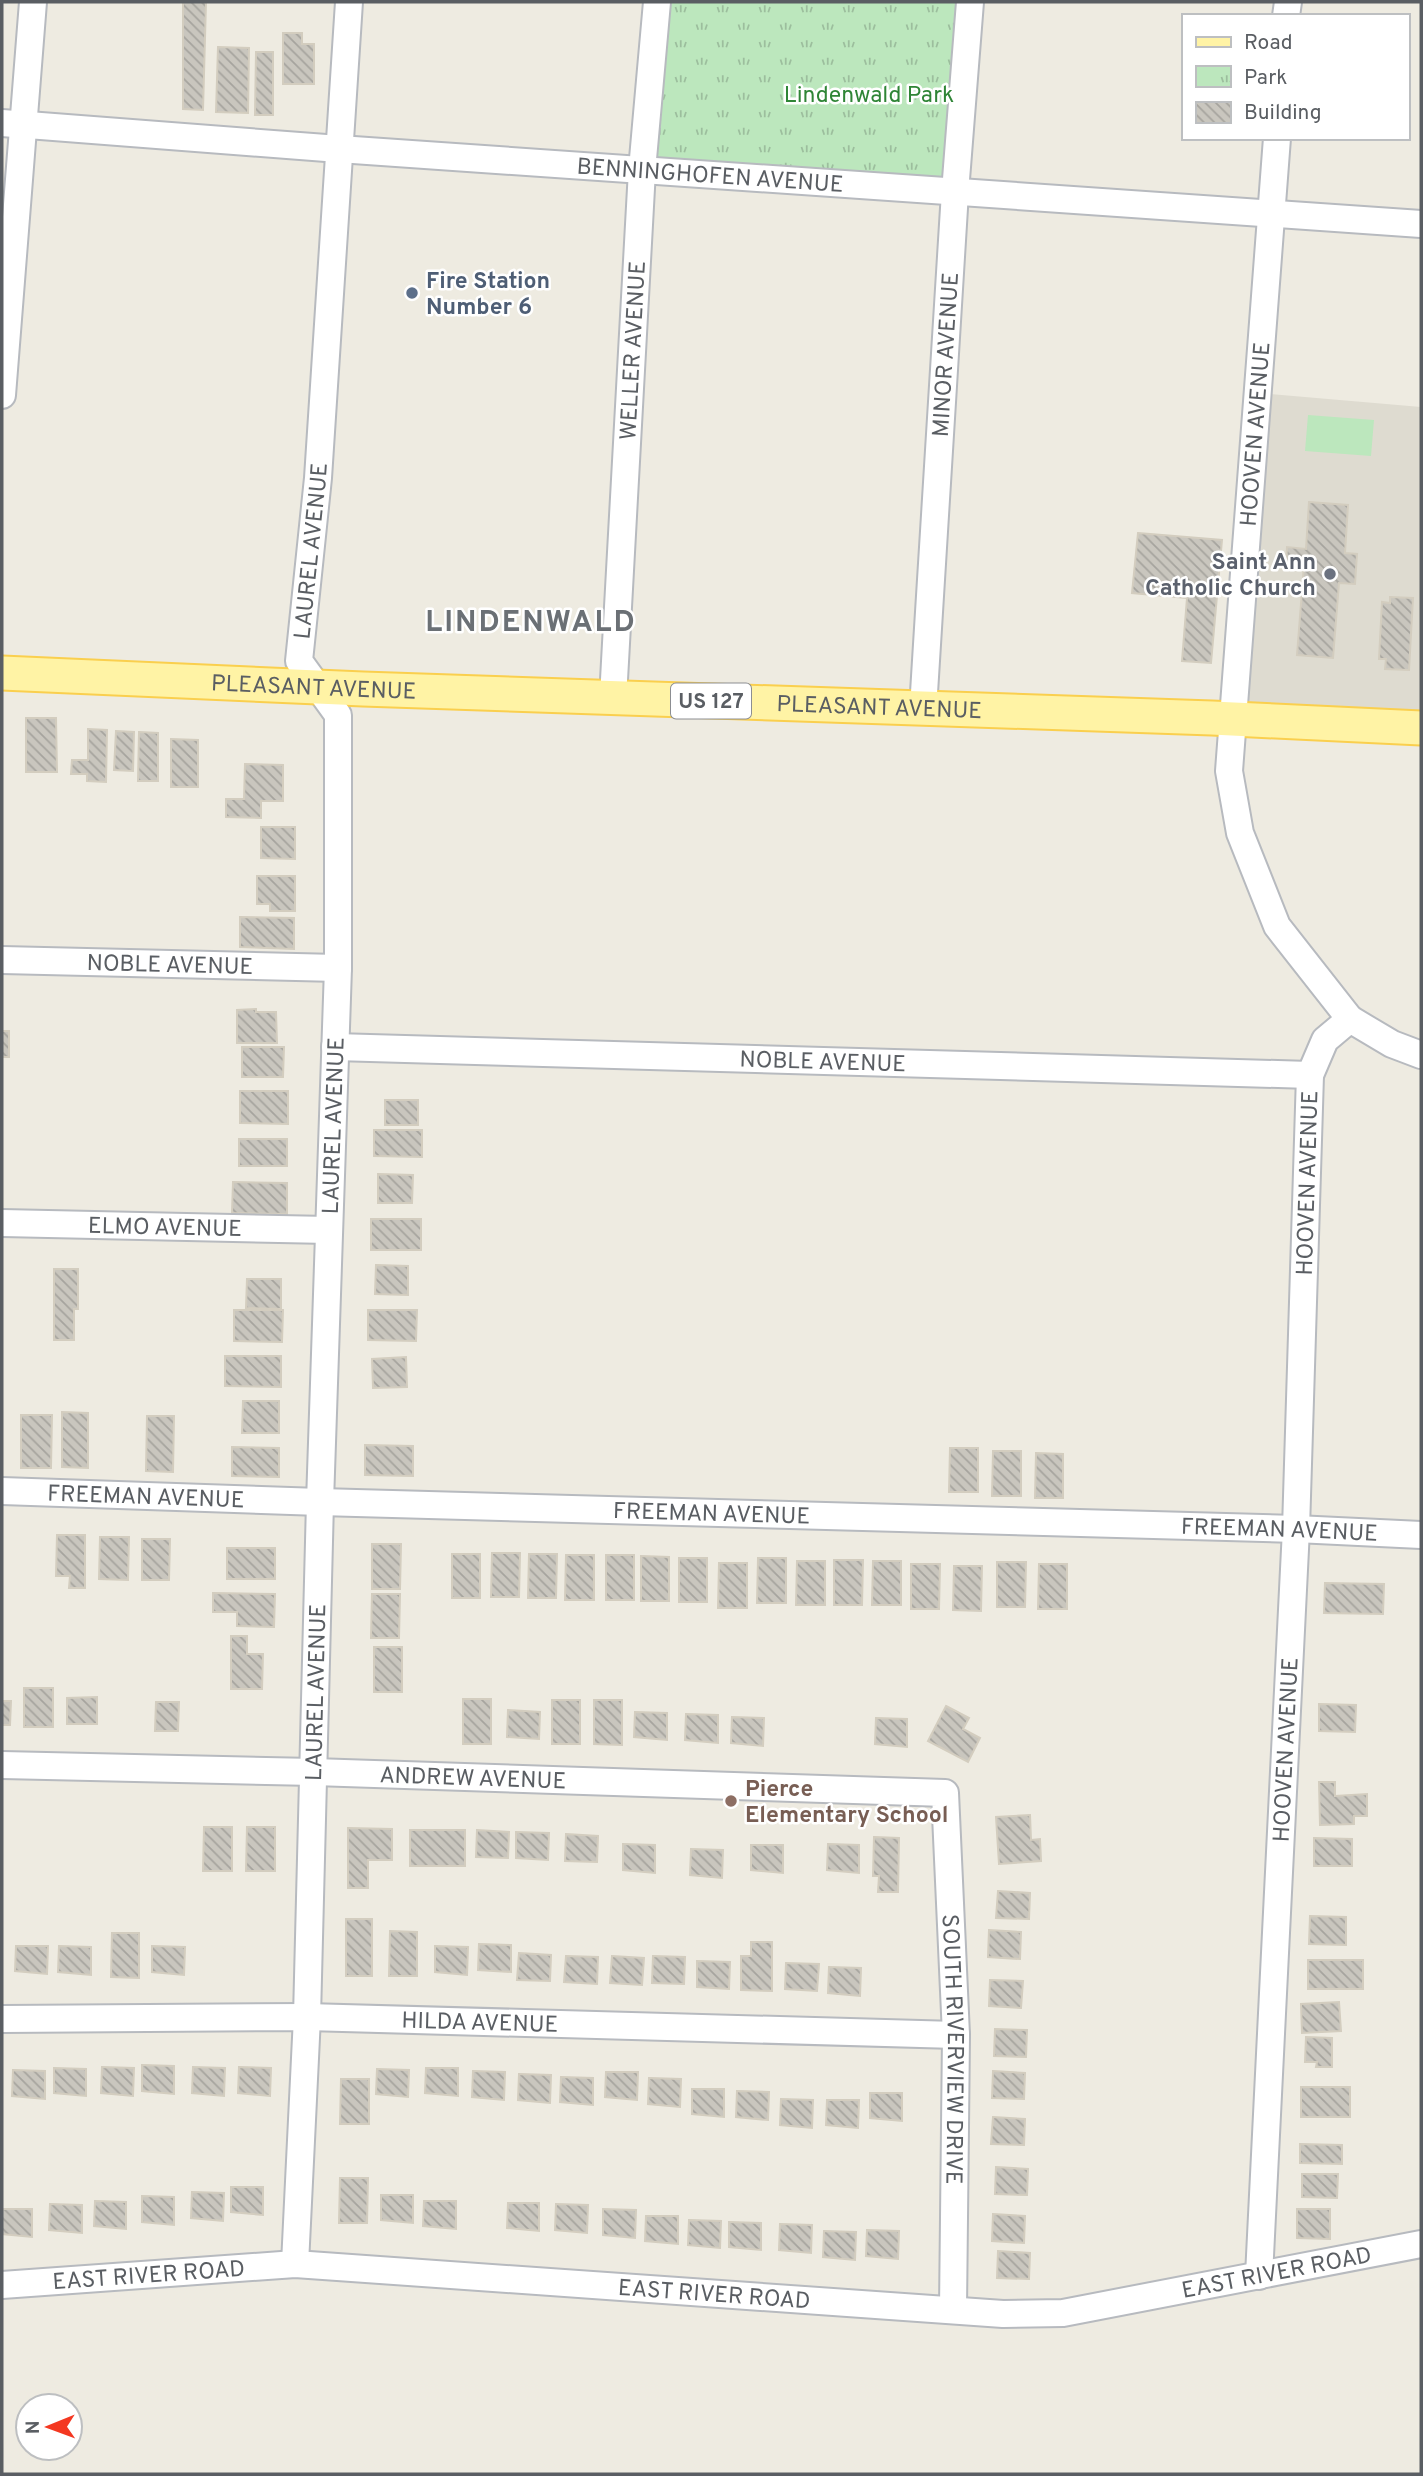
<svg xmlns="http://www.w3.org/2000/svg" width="1423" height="2476" font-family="Overpass,sans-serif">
<defs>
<pattern id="park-tufts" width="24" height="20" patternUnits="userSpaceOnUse" patternTransform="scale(1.75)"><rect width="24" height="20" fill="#bce7bd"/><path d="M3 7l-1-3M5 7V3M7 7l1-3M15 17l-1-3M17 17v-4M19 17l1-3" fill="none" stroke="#9cbe9d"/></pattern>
<pattern id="building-back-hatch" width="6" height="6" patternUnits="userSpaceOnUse" patternTransform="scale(1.75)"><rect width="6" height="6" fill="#c9c6be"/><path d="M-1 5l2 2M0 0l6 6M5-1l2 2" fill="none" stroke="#a6a49e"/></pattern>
</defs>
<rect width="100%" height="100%" fill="#eeebe1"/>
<path fill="#dedbd0" d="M 1259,393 L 1421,407 L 1421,728 L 1232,718 Z"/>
<path fill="#bce7bd" d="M 1308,415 L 1374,420 L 1371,456 L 1305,451 Z"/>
<path fill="url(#park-tufts)" d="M 657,2 L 970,2 L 955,192 L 642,170 Z"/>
<g fill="url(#building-back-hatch)" stroke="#d3cdbf" stroke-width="2">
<path d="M 183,2 L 206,2 L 203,110 L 183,109 Z"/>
<path d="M 283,33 L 302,33 L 302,44 L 314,44 L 314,84 L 283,84 Z"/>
<path d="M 218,47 L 249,48 L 248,113 L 216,112 Z"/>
<path d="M 256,52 L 273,52 L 273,115 L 255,115 Z"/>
<path d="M 1309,502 L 1348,505 L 1345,553 L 1357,554 L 1355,584 L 1339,583 L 1333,658 L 1297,655 L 1304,565 L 1286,563 L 1287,547 L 1306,549 Z"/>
<path d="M 1138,533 L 1222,540 L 1211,663 L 1182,661 L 1187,598 L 1132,593 Z"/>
<path d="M 1390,597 L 1413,598 L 1409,670 L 1385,669 L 1386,659 L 1379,659 L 1382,602 L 1390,603 Z"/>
<path d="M 26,718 L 56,718 L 57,772 L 26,772 Z"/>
<path d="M 88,729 L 107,730 L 106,782 L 87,781 L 87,774 L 71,774 L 72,760 L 88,760 Z"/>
<path d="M 116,731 L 134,732 L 133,771 L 114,770 Z"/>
<path d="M 139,732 L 158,733 L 158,781 L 138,781 Z"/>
<path d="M 171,739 L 198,740 L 198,787 L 171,787 Z"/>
<path d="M 245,764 L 283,765 L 283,801 L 261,801 L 261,818 L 226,817 L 226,799 L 244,799 Z"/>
<path d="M 261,827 L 295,827 L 295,859 L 261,858 Z"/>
<path d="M 257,876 L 295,876 L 295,911 L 270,911 L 270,904 L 257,904 Z"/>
<path d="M 240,917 L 294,918 L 294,949 L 240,947 Z"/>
<path d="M 256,1009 L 256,1012 L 276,1012 L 277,1043 L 237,1043 L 237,1010 Z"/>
<rect x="2" y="1031" width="7" height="26"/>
<path d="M 242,1047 L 284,1047 L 283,1077 L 242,1077 Z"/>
<path d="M 240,1091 L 288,1091 L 288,1124 L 240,1123 Z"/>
<rect x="385" y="1100" width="33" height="25"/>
<path d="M 374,1130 L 422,1130 L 422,1157 L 374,1156 Z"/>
<rect x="239" y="1139" width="48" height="27"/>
<path d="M 378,1174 L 413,1175 L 412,1203 L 378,1203 Z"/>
<path d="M 233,1182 L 287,1183 L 287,1214 L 232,1213 Z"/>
<rect x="371" y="1219" width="50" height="31"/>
<path d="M 376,1265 L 408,1266 L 408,1295 L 375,1294 Z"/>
<path d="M 54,1269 L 78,1269 L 78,1309 L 74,1309 L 74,1340 L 54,1340 Z"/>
<path d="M 247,1279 L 281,1279 L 281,1309 L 246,1308 Z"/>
<path d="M 234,1310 L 283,1310 L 282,1342 L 234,1341 Z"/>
<path d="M 368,1310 L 417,1310 L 416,1341 L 368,1340 Z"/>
<path d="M 225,1356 L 281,1356 L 281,1387 L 225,1386 Z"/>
<path d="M 406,1357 L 407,1387 L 373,1388 L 372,1359 Z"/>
<path d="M 243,1401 L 279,1401 L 279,1433 L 242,1433 Z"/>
<path d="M 62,1412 L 88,1413 L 88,1468 L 62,1467 Z"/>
<path d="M 21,1415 L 52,1415 L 51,1468 L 21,1468 Z"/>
<path d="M 147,1416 L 174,1416 L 173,1472 L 146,1471 Z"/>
<path d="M 365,1445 L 413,1446 L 413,1476 L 365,1475 Z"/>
<path d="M 232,1447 L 279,1448 L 279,1477 L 232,1476 Z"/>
<path d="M 950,1448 L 978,1448 L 978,1492 L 949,1492 Z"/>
<path d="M 993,1451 L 1021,1451 L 1021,1496 L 992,1496 Z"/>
<path d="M 1036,1453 L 1063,1454 L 1063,1498 L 1035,1498 Z"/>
<path d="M 57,1535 L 85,1535 L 85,1588 L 69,1588 L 70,1576 L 56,1576 Z"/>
<path d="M 100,1537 L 129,1537 L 128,1580 L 99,1579 Z"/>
<path d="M 142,1539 L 170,1539 L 169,1580 L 142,1580 Z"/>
<path d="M 372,1544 L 401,1544 L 400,1589 L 372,1589 Z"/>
<rect x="227" y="1548" width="48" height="31"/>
<path d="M 492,1553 L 520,1553 L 519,1597 L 491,1597 Z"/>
<rect x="452" y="1554" width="28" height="44"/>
<path d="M 529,1554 L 557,1554 L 556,1598 L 528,1598 Z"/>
<path d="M 566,1555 L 594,1555 L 594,1600 L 565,1600 Z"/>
<rect x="606" y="1555" width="28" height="45"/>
<path d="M 641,1556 L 669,1557 L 669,1601 L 641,1601 Z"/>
<rect x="679" y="1558" width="28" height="44"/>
<path d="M 758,1558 L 786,1558 L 786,1603 L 757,1603 Z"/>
<path d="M 834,1560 L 863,1560 L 862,1605 L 834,1605 Z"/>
<path d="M 797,1561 L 825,1561 L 825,1605 L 796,1605 Z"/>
<path d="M 873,1561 L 901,1561 L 901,1605 L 872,1605 Z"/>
<path d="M 997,1562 L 1026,1562 L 1025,1607 L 997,1607 Z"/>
<path d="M 719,1563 L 747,1563 L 747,1608 L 718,1608 Z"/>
<path d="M 911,1564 L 940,1564 L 939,1609 L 911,1609 Z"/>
<path d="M 1039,1564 L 1067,1564 L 1067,1609 L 1038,1609 Z"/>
<path d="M 954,1566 L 982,1566 L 981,1611 L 953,1610 Z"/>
<path d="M 1325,1583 L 1384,1584 L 1383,1614 L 1324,1613 Z"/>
<path d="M 213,1593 L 275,1594 L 274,1627 L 237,1626 L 237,1612 L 213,1612 Z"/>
<path d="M 372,1594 L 400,1594 L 399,1638 L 371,1638 Z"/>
<path d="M 231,1636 L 247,1636 L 247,1654 L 263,1654 L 262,1689 L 231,1689 Z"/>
<rect x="374" y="1647" width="28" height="45"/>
<rect x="24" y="1688" width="29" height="39"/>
<path d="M 97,1697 L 97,1724 L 67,1724 L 67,1698 Z"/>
<rect x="463" y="1699" width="28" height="45"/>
<rect x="552" y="1700" width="28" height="44"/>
<path d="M 594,1700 L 622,1700 L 622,1745 L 594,1744 Z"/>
<path d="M 2,1701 L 11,1701 L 10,1725 L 2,1725 Z"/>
<path d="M 156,1702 L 179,1702 L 178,1731 L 155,1731 Z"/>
<path d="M 1319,1704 L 1356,1705 L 1355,1732 L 1319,1731 Z"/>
<path d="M 946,1706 L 969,1718 L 963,1729 L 980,1738 L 968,1762 L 928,1741 Z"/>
<path d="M 508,1710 L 540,1712 L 539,1739 L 507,1737 Z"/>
<path d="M 635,1712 L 667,1713 L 667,1740 L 634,1737 Z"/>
<path d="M 686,1714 L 718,1715 L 718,1743 L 685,1740 Z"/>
<path d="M 732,1717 L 764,1718 L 763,1746 L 731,1743 Z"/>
<path d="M 876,1718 L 907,1719 L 907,1747 L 875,1744 Z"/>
<path d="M 1319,1782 L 1335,1782 L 1335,1796 L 1367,1794 L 1367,1816 L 1354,1816 L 1354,1824 L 1320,1825 Z"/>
<path d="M 1030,1815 L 1031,1840 L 1040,1839 L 1041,1861 L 999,1864 L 996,1817 Z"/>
<path d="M 204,1827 L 232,1827 L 232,1871 L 203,1871 Z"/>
<path d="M 247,1827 L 275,1827 L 275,1871 L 246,1871 Z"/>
<path d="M 348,1828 L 392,1829 L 392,1860 L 368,1860 L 368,1888 L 348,1888 Z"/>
<rect x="410" y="1830" width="55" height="36"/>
<path d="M 477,1830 L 509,1832 L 508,1858 L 476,1857 Z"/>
<path d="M 516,1832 L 549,1833 L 548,1860 L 516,1858 Z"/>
<path d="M 566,1834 L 598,1836 L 597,1862 L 565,1861 Z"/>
<path d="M 874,1837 L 899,1838 L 898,1892 L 878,1892 L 879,1876 L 873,1876 Z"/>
<path d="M 1314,1838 L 1352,1839 L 1352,1866 L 1314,1866 Z"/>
<path d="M 623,1844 L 655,1845 L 655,1873 L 623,1870 Z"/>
<path d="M 828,1844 L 859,1845 L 859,1873 L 827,1870 Z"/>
<path d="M 751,1845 L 783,1845 L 783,1873 L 751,1870 Z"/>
<path d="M 691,1849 L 723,1850 L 722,1878 L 690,1875 Z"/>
<path d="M 998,1891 L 1030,1893 L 1029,1919 L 996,1918 Z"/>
<path d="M 1310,1916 L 1346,1917 L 1346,1945 L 1309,1944 Z"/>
<rect x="346" y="1919" width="26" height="57"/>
<path d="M 989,1930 L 1021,1932 L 1020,1959 L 988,1957 Z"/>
<path d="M 390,1931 L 417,1932 L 417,1976 L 389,1976 Z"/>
<path d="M 112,1933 L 139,1933 L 139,1978 L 111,1977 Z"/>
<path d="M 751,1942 L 772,1942 L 772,1991 L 741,1990 L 741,1956 L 751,1956 Z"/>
<path d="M 479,1944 L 511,1945 L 511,1972 L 478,1970 Z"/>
<path d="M 16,1946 L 48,1946 L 47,1974 L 15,1971 Z"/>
<path d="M 59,1946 L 91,1947 L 91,1975 L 58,1972 Z"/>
<path d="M 152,1946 L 185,1947 L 184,1975 L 152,1972 Z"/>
<path d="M 435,1946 L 468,1947 L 467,1975 L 435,1972 Z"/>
<path d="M 519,1953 L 551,1955 L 550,1981 L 517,1980 Z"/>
<path d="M 566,1956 L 598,1957 L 597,1984 L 564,1982 Z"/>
<path d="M 612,1956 L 644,1958 L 642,1985 L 610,1983 Z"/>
<path d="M 653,1956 L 685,1957 L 684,1984 L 652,1983 Z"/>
<rect x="1308" y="1960" width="55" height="29"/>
<path d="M 697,1961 L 730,1962 L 729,1989 L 697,1987 Z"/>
<path d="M 786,1963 L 819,1964 L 817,1991 L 785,1989 Z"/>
<path d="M 829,1967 L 861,1968 L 860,1996 L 828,1993 Z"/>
<path d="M 990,1980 L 1023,1981 L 1021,2008 L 989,2006 Z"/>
<path d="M 1339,2002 L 1341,2031 L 1302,2033 L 1301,2004 Z"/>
<path d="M 995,2029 L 1027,2030 L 1026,2057 L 994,2056 Z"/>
<path d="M 1306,2037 L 1332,2038 L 1332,2067 L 1316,2067 L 1317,2062 L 1305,2062 Z"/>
<path d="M 142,2065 L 174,2066 L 174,2094 L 142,2091 Z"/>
<path d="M 102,2067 L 134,2068 L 133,2096 L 101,2093 Z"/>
<path d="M 193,2067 L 225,2068 L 224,2096 L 192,2093 Z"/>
<path d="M 239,2067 L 271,2068 L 270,2096 L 238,2093 Z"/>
<path d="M 54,2068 L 86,2069 L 86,2096 L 54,2093 Z"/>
<path d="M 426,2068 L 458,2068 L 458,2096 L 425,2093 Z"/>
<path d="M 377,2069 L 409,2070 L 408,2097 L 376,2094 Z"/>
<path d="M 13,2070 L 45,2071 L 45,2099 L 12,2096 Z"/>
<path d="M 473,2071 L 505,2072 L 504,2100 L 472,2097 Z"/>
<path d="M 993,2071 L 1025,2073 L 1024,2099 L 992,2098 Z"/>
<path d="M 606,2072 L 638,2072 L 637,2100 L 605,2097 Z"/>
<path d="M 519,2074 L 551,2075 L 550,2103 L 518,2100 Z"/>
<path d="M 561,2077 L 593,2078 L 593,2105 L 560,2102 Z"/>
<path d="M 649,2078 L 681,2079 L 680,2107 L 648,2104 Z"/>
<path d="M 341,2079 L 369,2079 L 369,2124 L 340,2124 Z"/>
<rect x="1301" y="2087" width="49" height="30"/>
<path d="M 692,2089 L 724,2089 L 724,2117 L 692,2114 Z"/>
<path d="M 737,2091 L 769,2092 L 768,2120 L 736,2117 Z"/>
<path d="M 870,2093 L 902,2093 L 902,2121 L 870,2118 Z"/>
<path d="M 781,2099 L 813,2100 L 812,2128 L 780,2125 Z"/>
<path d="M 827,2100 L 859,2100 L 858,2128 L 826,2125 Z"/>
<path d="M 993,2117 L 1025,2119 L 1024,2145 L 991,2144 Z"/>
<path d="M 1300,2144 L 1342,2145 L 1342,2164 L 1300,2163 Z"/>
<path d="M 996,2167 L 1028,2169 L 1027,2195 L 995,2194 Z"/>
<path d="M 1302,2174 L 1338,2174 L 1337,2198 L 1302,2197 Z"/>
<path d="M 340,2178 L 368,2178 L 367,2223 L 339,2223 Z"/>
<path d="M 231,2187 L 263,2187 L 263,2215 L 231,2212 Z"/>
<path d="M 192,2192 L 224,2193 L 223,2221 L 191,2218 Z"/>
<path d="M 381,2195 L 413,2195 L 413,2223 L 381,2220 Z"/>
<path d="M 142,2196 L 174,2197 L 174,2225 L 142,2222 Z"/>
<path d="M 95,2201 L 126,2202 L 126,2229 L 94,2226 Z"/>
<path d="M 424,2201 L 456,2201 L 456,2229 L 423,2226 Z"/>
<path d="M 508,2203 L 539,2203 L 539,2231 L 507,2228 Z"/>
<path d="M 50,2204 L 82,2205 L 82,2233 L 49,2230 Z"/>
<path d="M 556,2204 L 588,2205 L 587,2233 L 555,2230 Z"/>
<path d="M 2,2209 L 32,2209 L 32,2237 L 2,2234 Z"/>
<path d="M 603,2209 L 636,2210 L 635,2238 L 603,2235 Z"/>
<path d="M 1297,2209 L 1330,2209 L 1330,2239 L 1297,2238 Z"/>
<path d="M 993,2214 L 1025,2216 L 1024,2243 L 992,2241 Z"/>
<path d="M 646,2216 L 678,2216 L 678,2244 L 645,2241 Z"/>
<path d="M 689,2220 L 721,2221 L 720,2248 L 688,2245 Z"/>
<path d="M 729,2222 L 761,2223 L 761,2250 L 729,2247 Z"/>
<path d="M 780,2224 L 812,2225 L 811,2253 L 779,2250 Z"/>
<path d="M 867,2230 L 899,2231 L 898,2259 L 866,2256 Z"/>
<path d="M 824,2231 L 856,2232 L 855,2260 L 823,2257 Z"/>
<path d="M 998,2251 L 1030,2253 L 1029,2279 L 997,2278 Z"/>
</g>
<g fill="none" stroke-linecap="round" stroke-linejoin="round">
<g stroke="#b7babf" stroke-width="30">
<g id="minor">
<path d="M 1286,16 L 1288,2"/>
<path id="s1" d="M 2,123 L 339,149 L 1421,224"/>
<path d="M 2,395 L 33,2"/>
<path id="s2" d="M 613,698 L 642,170 L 657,2"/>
<path id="s3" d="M 923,709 L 955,192 L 970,2"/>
<path id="s4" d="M 2,960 L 338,968"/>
<path d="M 1350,1019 L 1392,1044 L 1421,1055"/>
<path id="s5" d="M 335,1047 L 1310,1075"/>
<path id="s6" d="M 2,1223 L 329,1230"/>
<path id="s7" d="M 2,1491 L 320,1502 L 1296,1529 L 1421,1535"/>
<path id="s8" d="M 2,1765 L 314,1772 L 945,1793 L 956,2035 L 953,2309"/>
<path id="s9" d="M 2,2019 L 307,2017 L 956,2035"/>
<path id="s10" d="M 295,2264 L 307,2017 L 320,1502 L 338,968 L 338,715 L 299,661 L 318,478 L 349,2"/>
<path id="s11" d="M 1259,2276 L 1296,1529 L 1310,1075 L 1325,1040 L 1350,1019 L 1277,926 L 1240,833 L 1229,771 L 1277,138"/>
<path id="s12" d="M 2,2285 L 295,2264 L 1003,2314 L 1063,2313 L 1421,2244"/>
</g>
</g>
<g stroke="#facf4e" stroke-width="37">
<g id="major">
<path id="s13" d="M 2,673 L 363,689 L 1212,718 L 1421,728"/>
</g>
</g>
<use href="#minor" stroke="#fff" stroke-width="26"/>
<use href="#major" stroke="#fff3a5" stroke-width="33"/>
</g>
<circle fill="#5c6f8a" stroke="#fff" stroke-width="2.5" cx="412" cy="293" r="7"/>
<circle fill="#6b7280" stroke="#fff" stroke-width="2.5" cx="1330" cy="574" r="7"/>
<circle fill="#8d6e63" stroke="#fff" stroke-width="2.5" cx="731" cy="1801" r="7"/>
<g text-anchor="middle" stroke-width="5" stroke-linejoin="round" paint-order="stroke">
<rect fill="#fff" stroke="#8c8e92" stroke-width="2" x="671" y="683.5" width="80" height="35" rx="5"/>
<g font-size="21" font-weight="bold" fill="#5a5e63">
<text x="711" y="708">US 127</text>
</g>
<g font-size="23" fill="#2f8536" stroke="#fff">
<text x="869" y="102">Lindenwald Park</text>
</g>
<g font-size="23" fill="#5a5e63" stroke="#fff">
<text dy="8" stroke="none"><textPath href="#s1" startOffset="710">BENNINGHOFEN AVENUE</textPath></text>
<text dy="8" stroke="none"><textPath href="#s2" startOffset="348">WELLER AVENUE</textPath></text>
<text dy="8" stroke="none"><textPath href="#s3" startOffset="355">MINOR AVENUE</textPath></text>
<text dy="8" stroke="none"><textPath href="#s11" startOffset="1892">HOOVEN AVENUE</textPath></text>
<text dy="8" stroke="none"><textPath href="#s10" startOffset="1727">LAUREL AVENUE</textPath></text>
<text dy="8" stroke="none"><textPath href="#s13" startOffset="312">PLEASANT AVENUE</textPath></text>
<text dy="8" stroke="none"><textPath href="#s13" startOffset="878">PLEASANT AVENUE</textPath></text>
<text dy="8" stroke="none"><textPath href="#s4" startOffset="168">NOBLE AVENUE</textPath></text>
<text dy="8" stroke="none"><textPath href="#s5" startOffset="488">NOBLE AVENUE</textPath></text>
<text dy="8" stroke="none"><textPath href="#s10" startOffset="1139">LAUREL AVENUE</textPath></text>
<text dy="8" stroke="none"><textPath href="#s11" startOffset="1094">HOOVEN AVENUE</textPath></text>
<text dy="8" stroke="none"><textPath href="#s6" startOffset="163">ELMO AVENUE</textPath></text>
<text dy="8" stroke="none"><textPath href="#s7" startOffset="144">FREEMAN AVENUE</textPath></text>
<text dy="8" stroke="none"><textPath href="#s7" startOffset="710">FREEMAN AVENUE</textPath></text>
<text dy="8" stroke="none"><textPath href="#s7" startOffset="1278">FREEMAN AVENUE</textPath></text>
<text dy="8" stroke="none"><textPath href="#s10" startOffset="572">LAUREL AVENUE</textPath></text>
<text dy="8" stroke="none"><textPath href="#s11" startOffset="527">HOOVEN AVENUE</textPath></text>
<text dy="8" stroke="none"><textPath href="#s8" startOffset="471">ANDREW AVENUE</textPath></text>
<text dy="8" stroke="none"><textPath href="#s9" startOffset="478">HILDA AVENUE</textPath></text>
<text dy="8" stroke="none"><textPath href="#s8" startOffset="1200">SOUTH RIVERVIEW DRIVE</textPath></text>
<text dy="8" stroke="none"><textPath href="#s12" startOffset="1281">EAST RIVER ROAD</textPath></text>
<text dy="8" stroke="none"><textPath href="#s12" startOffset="147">EAST RIVER ROAD</textPath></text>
<text dy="8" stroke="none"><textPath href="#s12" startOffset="714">EAST RIVER ROAD</textPath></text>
</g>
<g font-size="23" font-weight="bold" fill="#4e5e75" stroke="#fff" text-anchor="start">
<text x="426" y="288">Fire Station<tspan x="426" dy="26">Number 6</tspan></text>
</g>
<g font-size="23" font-weight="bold" fill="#5b616d" stroke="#fff" text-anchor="end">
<text x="1316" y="569">Saint Ann<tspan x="1316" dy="26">Catholic Church</tspan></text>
</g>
<g font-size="23" font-weight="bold" fill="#785e54" stroke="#fff" text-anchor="start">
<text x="745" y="1796">Pierce<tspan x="745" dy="26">Elementary School</tspan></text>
</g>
<g font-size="30" font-weight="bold" letter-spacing="2" fill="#6b7075" stroke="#fff">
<text x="531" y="631">LINDENWALD</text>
</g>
</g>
<rect width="1423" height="2476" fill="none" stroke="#5a5e63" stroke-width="7"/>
<rect x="1182" y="14" width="228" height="126" fill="#ffffff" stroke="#bdbfc1" stroke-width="2"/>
<rect x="1196" y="37" width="35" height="10" fill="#fff3a5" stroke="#bdbfc1" stroke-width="2"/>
<text x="1244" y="49" font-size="21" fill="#5a5e63">Road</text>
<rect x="1196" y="66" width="35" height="21" fill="url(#park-tufts)" stroke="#bdbfc1" stroke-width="2"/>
<text x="1244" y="84" font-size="21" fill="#5a5e63">Park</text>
<rect x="1196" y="102" width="35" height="21" fill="url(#building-back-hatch)" stroke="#bdbfc1" stroke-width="2"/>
<text x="1244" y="119" font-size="21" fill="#5a5e63">Building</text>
<g transform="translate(49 2427) rotate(269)"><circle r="33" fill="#ffffff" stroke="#bdbfc1" stroke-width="2"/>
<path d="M0-5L12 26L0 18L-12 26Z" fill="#f43821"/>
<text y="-10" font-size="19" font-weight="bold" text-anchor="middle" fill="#5a5e63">N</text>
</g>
</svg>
